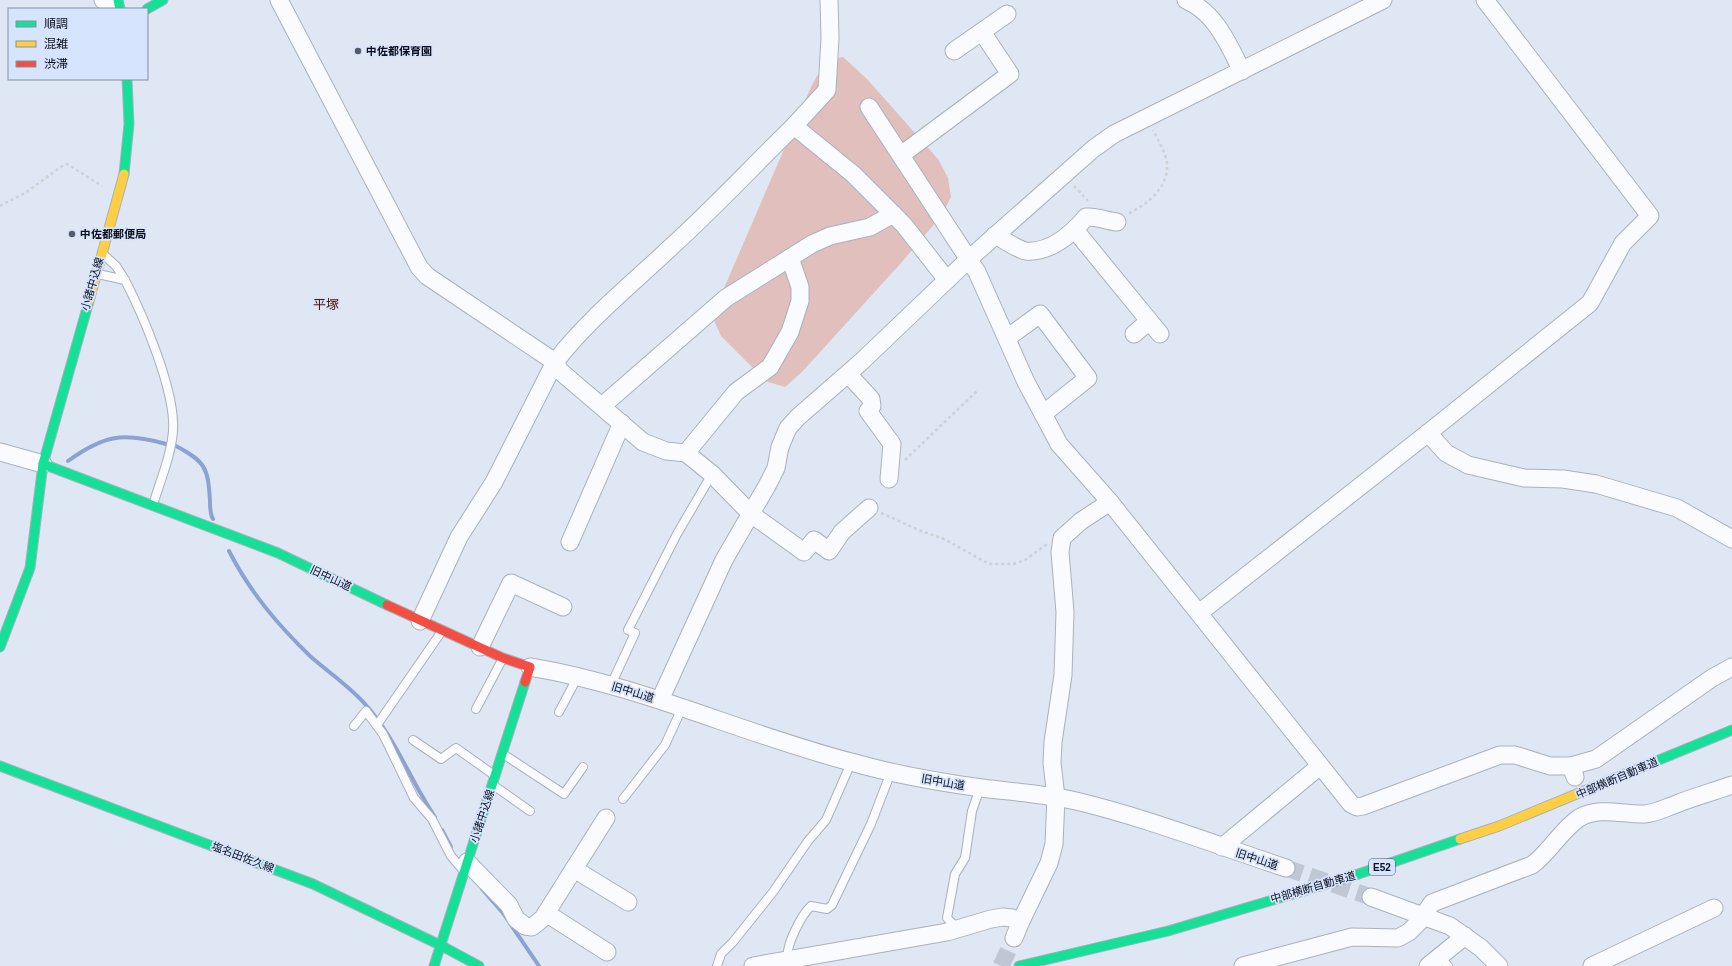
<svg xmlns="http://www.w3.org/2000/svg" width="1732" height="966" font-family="Arial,'Noto Sans JP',sans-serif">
<rect width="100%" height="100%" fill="#dfe7f5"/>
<path fill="#e0bfbc" d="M 843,57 L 867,79 L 938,159 L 948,178 L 951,197 L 942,215 L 901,263 L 802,372 L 785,387 L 768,382 L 758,373 L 721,336 L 712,316 L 811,87 C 820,71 824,60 843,57 Z"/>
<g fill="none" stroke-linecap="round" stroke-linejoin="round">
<g stroke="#8ba2d2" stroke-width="4">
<path d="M 176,446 C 206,462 208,468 210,501 C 210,507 210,514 213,519"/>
<path d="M 68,461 C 104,435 123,432 166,444"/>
<path d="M 229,551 C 250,592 277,624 310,656 C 328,672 349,686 365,704 C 395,737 410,780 435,817"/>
<path d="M 442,830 L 451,847"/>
<path d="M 482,889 L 503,913 L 539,966"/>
</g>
<g stroke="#bfc7d4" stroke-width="17" stroke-dasharray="17 8" stroke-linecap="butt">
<path d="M 1286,868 L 1371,897"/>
<path d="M 1001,966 L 1014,938"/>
</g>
<g stroke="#aab1bc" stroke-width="10">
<g id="lane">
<path d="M 104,255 L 116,266 L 125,280"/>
<path d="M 98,274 L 125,280 C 143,315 176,392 173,431 C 171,456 160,481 153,505"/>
<path d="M 611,685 L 635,633 L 628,630 L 677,534 L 712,474"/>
<path d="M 476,709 L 503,658"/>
<path d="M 559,712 L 578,676"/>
<path d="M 377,725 L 442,631"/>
<path d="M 354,726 L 366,711 L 383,734 L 414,798 L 432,819 L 451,856 L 462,869"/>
<path d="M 413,740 L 441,759 L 456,748 L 494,775"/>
<path d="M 503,754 L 564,794 L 583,767"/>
<path d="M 493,785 L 530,811"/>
<path d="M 623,799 L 665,745 L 682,708"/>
<path d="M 958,929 L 947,918 L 955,874 L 965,858 L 972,811 L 980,788"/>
<path d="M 1440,957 L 1448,966"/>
<path d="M 788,959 C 785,946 802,914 811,906 L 827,909 L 832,905 L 871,824 L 891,772"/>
<path d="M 717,966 L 721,954 L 733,942 L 773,892 L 808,841 L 826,820 L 851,763"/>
</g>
</g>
<g stroke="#aab1bc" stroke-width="19">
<g id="street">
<path d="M 103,0 L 116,9"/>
<path d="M 279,0 L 419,267 L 427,276 L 555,362 L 560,371 L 643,442 L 666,451 L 686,453 L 712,474 L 751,514 L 804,552 L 814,540 L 829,551 L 842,532 L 869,508"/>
<path d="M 829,0 L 830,38 L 827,90 L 794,126 L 853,174 L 904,225 L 947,280"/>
<path d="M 1186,0 C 1216,13 1228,44 1242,71"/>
<path d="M 954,51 L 1007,14"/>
<path d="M 869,107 L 977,272 L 1026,382 L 1059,444 L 1110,502 L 1351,804 L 1357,807 L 1363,806 L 1500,755 L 1515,755 L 1550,766 L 1571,766"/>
<path d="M 901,155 L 1010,74 L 982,32"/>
<path d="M 1075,230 L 1160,334"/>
<path d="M 995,235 C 1003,239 1018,250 1026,251 C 1050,253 1072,234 1086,217 C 1097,216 1106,221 1117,222"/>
<path d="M 1134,334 L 1149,321"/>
<path d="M 1007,338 L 1040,314 L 1088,378 L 1043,414"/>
<path d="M 848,374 L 871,399 L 872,406 L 868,411 L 892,444 L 889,479"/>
<path d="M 602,406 L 726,298 L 812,244 L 830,236 L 870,227 L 893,214"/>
<path d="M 1428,433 L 1446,453 L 1468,465 L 1524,478 L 1563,479 L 1596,484 L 1677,508 L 1732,539"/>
<path d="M 0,452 L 43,464"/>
<path d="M 686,453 L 736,392 L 770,367 L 790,332 L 800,301 L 800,287 L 790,258"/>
<path d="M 570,542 L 622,423"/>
<path d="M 1199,613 L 1428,433 L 1590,303 L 1623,243 L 1650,216 L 1485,0"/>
<path d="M 420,621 L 459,537 L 494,482 L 555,362 C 588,319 632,284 671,247 C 714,208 753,166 794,126"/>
<path d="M 480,647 L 511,583 L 563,607"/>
<path d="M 530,667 C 640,685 743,734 851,762 C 893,774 938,782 982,788 C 1013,792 1045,794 1076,801 C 1147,818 1216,845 1286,868"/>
<path d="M 660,700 L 724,560 L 768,484 L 776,468 L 780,447 L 788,428 L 798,417 L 860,363 L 970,258 L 1093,149 L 1114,134 L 1383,0"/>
<path d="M 1575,777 L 1571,766 L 1596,759 L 1712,678 L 1732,667"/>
<path d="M 1222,847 L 1320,766"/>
<path d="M 467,862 L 509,905 L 516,919 L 525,926 L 532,927 L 543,918 L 606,818"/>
<path d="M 574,869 L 628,902"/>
<path d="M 1371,897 L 1450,926 L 1481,948 L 1499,966"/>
<path d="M 546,913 L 607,952"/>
<path d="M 1014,938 L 1021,921"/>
<path d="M 753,966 L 947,932 L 991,919 L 1003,917 L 1012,918 L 1021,921 L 1049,863 L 1054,844 L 1056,797 L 1052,763 L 1053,742 L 1063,675 L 1065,612 L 1060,552 L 1062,538 L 1081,521 L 1110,502"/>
<path d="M 1243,966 L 1352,937 L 1398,938 L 1409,932 L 1419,922 L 1432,903 L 1532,865 C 1550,852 1561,830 1579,818 C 1600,806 1624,815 1645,814 C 1656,813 1665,808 1674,805 C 1693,797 1713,792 1732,785"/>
<path d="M 1428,966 L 1465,936"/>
<path d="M 1592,966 L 1714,908"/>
</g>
</g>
<g stroke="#aab1bc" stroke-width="11">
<g id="fast">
<path d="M 118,0 L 120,9"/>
<path d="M 147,9 L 163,0"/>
<path d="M 124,174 L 129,124 L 127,79"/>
<path d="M 43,464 L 278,553 L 387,605"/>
<path d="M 0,647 L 30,568 L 43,464 L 89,301"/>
<path d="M 1654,762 L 1732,730"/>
<path d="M 0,766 L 313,884 L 442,946 L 479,966"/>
<path d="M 434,966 L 525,682"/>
<path d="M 1019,966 L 1168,931 L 1347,878 L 1460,839"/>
</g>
</g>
<g stroke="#aab1bc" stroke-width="11">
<g id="slow">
<path d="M 89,301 L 124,174"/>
<path d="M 1460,839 L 1499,826 L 1654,762"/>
</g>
</g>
<g stroke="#aab1bc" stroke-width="11">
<path id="jam" d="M 387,605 L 503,658 L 530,667 L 525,682"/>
</g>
<g stroke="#ced0d4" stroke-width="2.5" stroke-dasharray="3 3" stroke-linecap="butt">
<path d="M 1074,186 L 1088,201"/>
<path d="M 0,206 L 25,193 L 61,167 L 67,164 L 102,186"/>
<path d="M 1129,213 C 1147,205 1169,187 1167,164 C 1166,153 1158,140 1153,130"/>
<path d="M 905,460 L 977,391"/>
<path d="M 881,513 L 921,531 L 944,539 L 989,564 L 1014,564 L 1025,560 L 1047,544"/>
</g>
<use href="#lane" stroke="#fafbfe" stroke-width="8"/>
<use href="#street" stroke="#fafbfe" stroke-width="17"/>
<use href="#fast" stroke="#16e098" stroke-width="9"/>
<use href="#slow" stroke="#ffcf43" stroke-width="9"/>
<use href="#jam" stroke="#f24e42" stroke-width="9"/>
</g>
<g fill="#555b67" stroke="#d7e4fd" stroke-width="1.5">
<circle cx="358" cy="51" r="4"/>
<circle cx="72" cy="234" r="4"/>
</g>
<g text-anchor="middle" stroke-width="3.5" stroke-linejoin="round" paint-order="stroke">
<rect fill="#d7e4fd" stroke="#484f5e" stroke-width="1" x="1369" y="859" width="26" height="16" rx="3"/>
<g font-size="10" font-weight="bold" fill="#0b0f1a">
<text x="1382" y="871">E52</text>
</g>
<g font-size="11" font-weight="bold" fill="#0b0f1a" stroke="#d7e4fd" text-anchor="start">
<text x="366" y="55">中佐都保育園</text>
<text x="80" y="238">中佐都郵便局</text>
</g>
<g font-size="11" fill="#0b0f1a" stroke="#d7e4fd">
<text transform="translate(92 284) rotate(-74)" y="4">小諸中込線</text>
<text transform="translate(331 578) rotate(25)" y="4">旧中山道</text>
<text transform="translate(633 692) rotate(17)" y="4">旧中山道</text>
<text transform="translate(1617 778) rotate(-23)" y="4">中部横断自動車道</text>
<text transform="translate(943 782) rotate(10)" y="4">旧中山道</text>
<text transform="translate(482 816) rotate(-72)" y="4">小諸中込線</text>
<text transform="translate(243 857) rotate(21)" y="4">塩名田佐久線</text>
<text transform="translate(1257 859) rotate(18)" y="4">旧中山道</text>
<text transform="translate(1313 887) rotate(-16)" y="4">中部横断自動車道</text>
</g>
<g font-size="13" fill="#531201" stroke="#d7e4fd">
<text x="326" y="309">平塚</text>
</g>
</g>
<rect x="8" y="8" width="140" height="72" fill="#d7e4fd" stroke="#858fa2"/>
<rect x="16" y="21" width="20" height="6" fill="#16e098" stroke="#858fa2"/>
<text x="44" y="28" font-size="12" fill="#0b0f1a">順調</text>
<rect x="16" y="41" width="20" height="6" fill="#ffcf43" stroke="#858fa2"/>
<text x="44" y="48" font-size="12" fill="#0b0f1a">混雑</text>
<rect x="16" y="61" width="20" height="6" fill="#f24e42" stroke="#858fa2"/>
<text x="44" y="68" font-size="12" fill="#0b0f1a">渋滞</text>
</svg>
